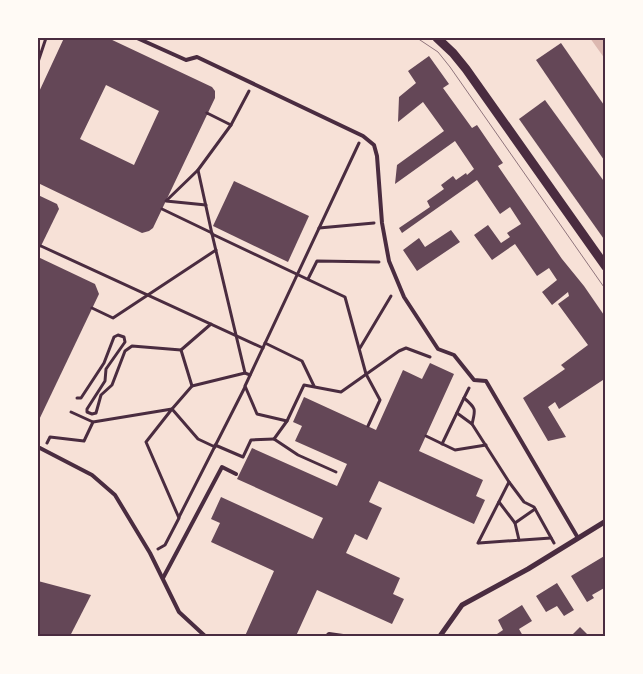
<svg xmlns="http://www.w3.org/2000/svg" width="643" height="674" font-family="Mulish,sans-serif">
<rect width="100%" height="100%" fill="#f7e1d7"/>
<path fill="#dcb8b0" d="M 590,38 L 605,38 L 605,59 Z"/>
<g fill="#644757" fill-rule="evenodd">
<path d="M 64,38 L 108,38 L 212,87 L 215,91 L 215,98 L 153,228 L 149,231 L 142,233 L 38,183 L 38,94 ZM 106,85 L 159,111 L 134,165 L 80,139 Z"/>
<path d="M 561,43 L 606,108 L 606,163 L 536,60 Z"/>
<path d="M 429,56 L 449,84 L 443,88 L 472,128 L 477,125 L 503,163 L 498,166 L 562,259 L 584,286 L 606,318 L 606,378 L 559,409 L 555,402 L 548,407 L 566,437 L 548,441 L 523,398 L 565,369 L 561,365 L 588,345 L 558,304 L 569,296 L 568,292 L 552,305 L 542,292 L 557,280 L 549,268 L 537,276 L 515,244 L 492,260 L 474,235 L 488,225 L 501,243 L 510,237 L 507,233 L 521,224 L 510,207 L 500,214 L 477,180 L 402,233 L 399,228 L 430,207 L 427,201 L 444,189 L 441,185 L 453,176 L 456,180 L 466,173 L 467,175 L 474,169 L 455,141 L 395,184 L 397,165 L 444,131 L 423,102 L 398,122 L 399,97 L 416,83 L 408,71 Z"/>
<path d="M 545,100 L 606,184 L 606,242 L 519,119 Z"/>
<path d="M 234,181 L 309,216 L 288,262 L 213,226 Z"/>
<path d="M 38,195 L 57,204 L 59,209 L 40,248 L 38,249 Z"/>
<path d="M 451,230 L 460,242 L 417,271 L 403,250 L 419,238 L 425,247 Z"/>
<path d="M 38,257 L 95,284 L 99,294 L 38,422 Z"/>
<path d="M 430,363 L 454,374 L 419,451 L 483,480 L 476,496 L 485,500 L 474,524 L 379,481 L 369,502 L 382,508 L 367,540 L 355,534 L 346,553 L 400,578 L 393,594 L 404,599 L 392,624 L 317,590 L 296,636 L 245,636 L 274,571 L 211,542 L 220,523 L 211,519 L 221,497 L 313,539 L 323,518 L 237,479 L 252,448 L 337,486 L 347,464 L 295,441 L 302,426 L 293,422 L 304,397 L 376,430 L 403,370 L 422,379 Z"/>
<path d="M 606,555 L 606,587 L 592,595 L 594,598 L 587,602 L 571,576 Z"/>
<path d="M 38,581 L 91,595 L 70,636 L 38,636 Z"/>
<path d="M 557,583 L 574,610 L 564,616 L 557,606 L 546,612 L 536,596 Z"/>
<path d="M 522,605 L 532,621 L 519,629 L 523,636 L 499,636 L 497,634 L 503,630 L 498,620 Z"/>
<path d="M 580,627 L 589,636 L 571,636 Z"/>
</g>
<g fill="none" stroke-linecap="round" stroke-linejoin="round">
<g stroke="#4a2c40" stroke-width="3">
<path d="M 38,62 L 46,38"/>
<path d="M 207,113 L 231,125"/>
<path d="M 359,143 L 245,386 L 257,414 L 287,421 L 304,385 L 341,392 L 399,351 L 406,348 L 430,357"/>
<path d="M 198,170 L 166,201 L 206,205"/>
<path d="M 162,209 L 212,233"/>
<path d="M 319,228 L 374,223"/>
<path d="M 212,234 L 198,170 L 231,125 L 249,91"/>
<path d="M 41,246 L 263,348"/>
<path d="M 308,279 L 317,261 L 379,262"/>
<path d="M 92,308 L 113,318 L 216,250"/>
<path d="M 265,343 L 302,361 L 314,386"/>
<path d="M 360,348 L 391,296"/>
<path d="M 245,373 L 212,234 L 345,297 L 366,374 L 380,400 L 368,426"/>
<path d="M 192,386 L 181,350 L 211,324"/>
<path d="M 469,388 L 464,398 C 476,408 476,409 472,424 L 509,482 L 478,543"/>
<path d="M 77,398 L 81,398 L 104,363 L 114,337 L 118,335 L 124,337 L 125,342 L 106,369 L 105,381 L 87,409 L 87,412 L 92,414 L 96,413 L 101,395 L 112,385 L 125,351 L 132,346 L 181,350"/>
<path d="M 71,412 L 93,422"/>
<path d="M 457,413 L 472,424"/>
<path d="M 287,421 L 274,439 L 298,455 L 336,472"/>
<path d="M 426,436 L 455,450 L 486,445"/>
<path d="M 47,443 L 50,437 L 84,441 L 93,422 L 172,409 L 146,442 L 179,518 L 165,545 L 158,549"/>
<path d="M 442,444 L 464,398"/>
<path d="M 215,445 L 243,457 L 251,440 L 274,439"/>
<path d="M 215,447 L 198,439 L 172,409 L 192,386 L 245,373 L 250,375"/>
<path d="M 509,482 L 524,502 L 534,507 L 554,543"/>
<path d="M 499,502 L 515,523 L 519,540"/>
<path d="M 179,517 L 245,387"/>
<path d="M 515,523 L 535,509"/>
<path d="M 479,543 L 551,538"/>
</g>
<g stroke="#4a2c40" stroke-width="4">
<path d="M 137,38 L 186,60 L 197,57 L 363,136 L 374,145 L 377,156 L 382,223 L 389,261 L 404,297 L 438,349 L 454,355 L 474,380 L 486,381 L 578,538"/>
<path d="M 38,447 L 92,475 L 115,495 L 150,553 L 179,612 L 205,636"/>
<path d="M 163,578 L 222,467 L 236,474"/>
<path d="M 327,636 L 329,634 L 343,636"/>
</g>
<path stroke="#4a2c40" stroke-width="5" d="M 440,636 L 462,605 L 528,569 L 606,521"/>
<path stroke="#4a2c40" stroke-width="9" d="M 437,38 L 453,53 L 466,69 L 606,267"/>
<path stroke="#8f747c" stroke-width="1" d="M 417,38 L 438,52 L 450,67 L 606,290"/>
</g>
<rect width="643" height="674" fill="none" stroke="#fffaf5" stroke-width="78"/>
<rect x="39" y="39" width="565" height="596" fill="none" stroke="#4a2c40" stroke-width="2"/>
</svg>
